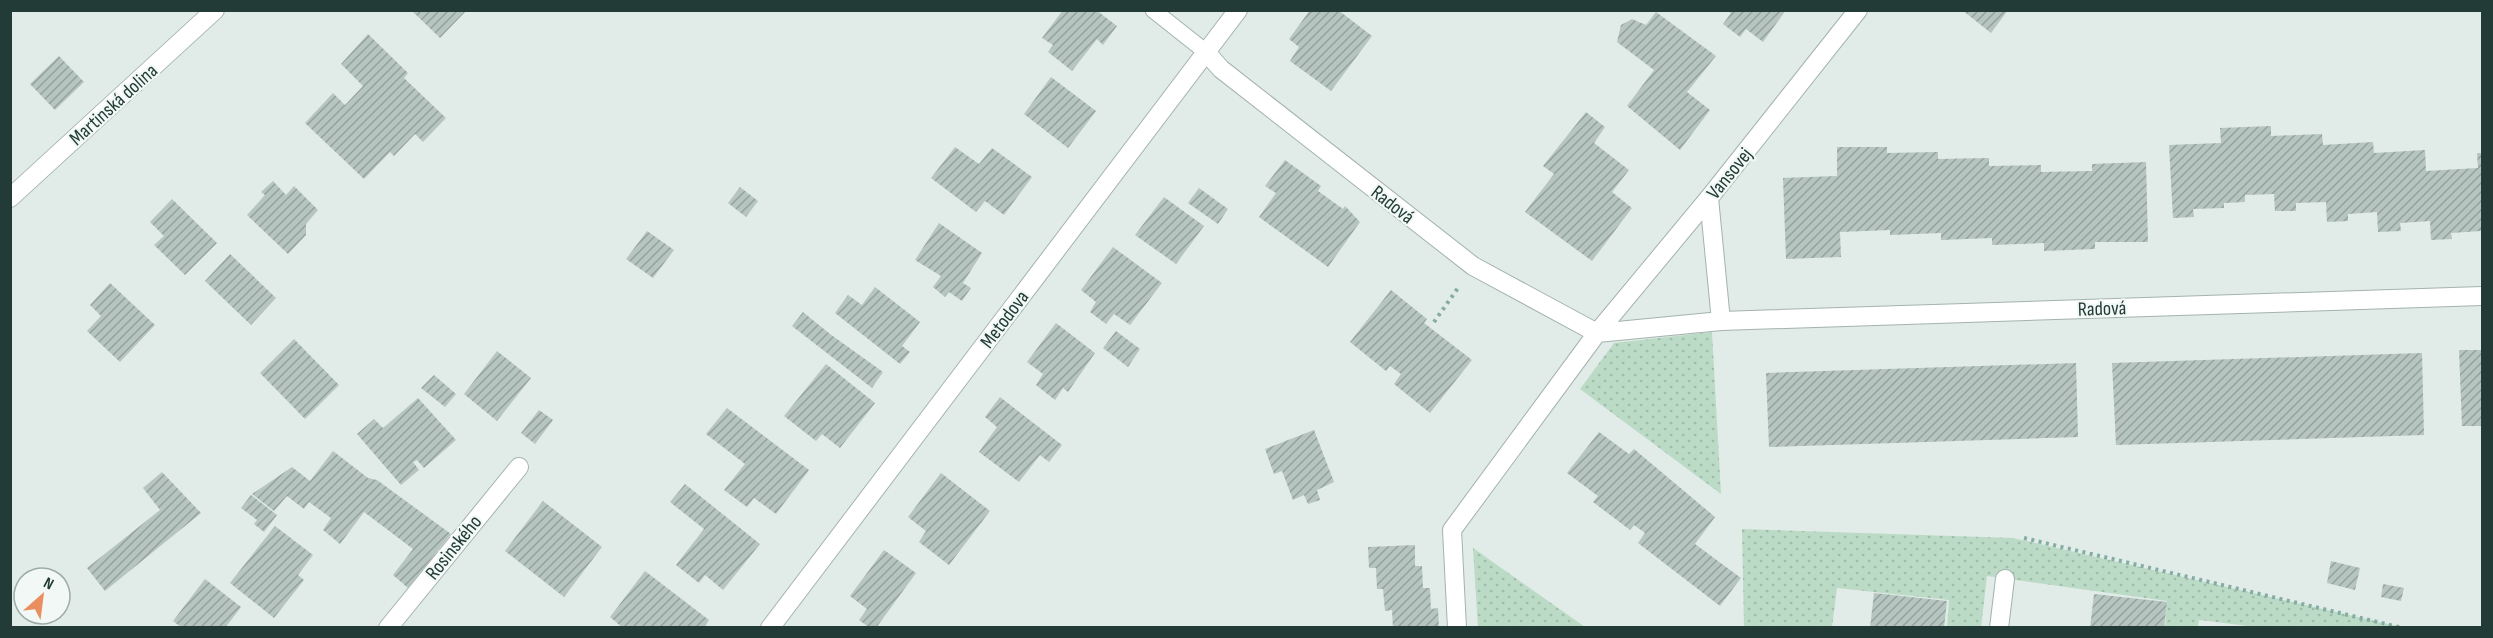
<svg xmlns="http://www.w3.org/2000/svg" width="2493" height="638" font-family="'Sofia Sans Condensed',sans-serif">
<defs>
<pattern id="grass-dots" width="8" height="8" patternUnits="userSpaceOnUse" patternTransform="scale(1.5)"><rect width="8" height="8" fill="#bbdbc6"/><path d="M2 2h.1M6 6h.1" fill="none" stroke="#a0bdab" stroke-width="1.8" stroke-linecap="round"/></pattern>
<pattern id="building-hatch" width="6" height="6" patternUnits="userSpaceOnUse" patternTransform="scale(1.5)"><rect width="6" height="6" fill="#b7c5c1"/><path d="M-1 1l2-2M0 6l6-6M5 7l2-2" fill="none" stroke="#94a19e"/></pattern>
</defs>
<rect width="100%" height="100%" fill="#e1ebe7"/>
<g fill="url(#grass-dots)">
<path d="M 1712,332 L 1712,333 L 1721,494 L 1580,389 L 1614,343 Z"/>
<path d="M 1742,529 L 2013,538 L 2401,627 L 2265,628 L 2199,620 L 2198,627 L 2165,627 L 2167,601 L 1987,576 L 1981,627 L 1947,627 L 1949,600 L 1837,588 L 1832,627 L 1744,627 Z"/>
<path d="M 1473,548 L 1585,627 L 1478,627 Z"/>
</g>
<g fill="url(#building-hatch)">
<path d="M 411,10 L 467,10 L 440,38 Z"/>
<path d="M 1063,10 L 1096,10 L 1117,26 L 1103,45 L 1097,39 L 1072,71 L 1048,52 L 1053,45 L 1042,38 Z"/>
<path d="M 1310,10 L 1338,10 L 1372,36 L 1331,91 L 1290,61 L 1299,47 L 1289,39 Z"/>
<path d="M 1727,10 L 1786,10 L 1763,42 L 1746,29 L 1740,37 L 1723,24 L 1731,13 Z"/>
<path d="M 1962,10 L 2008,10 L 1991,33 Z"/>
<path d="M 1656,12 L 1716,56 L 1687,92 L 1710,110 L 1680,150 L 1627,106 L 1654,70 L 1617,42 L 1621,25 L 1632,19 L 1646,25 Z"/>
<path d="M 368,34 L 408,73 L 404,78 L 446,118 L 423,142 L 415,134 L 394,156 L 390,152 L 364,179 L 305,123 L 333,93 L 345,105 L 363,86 L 341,64 Z"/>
<path d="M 59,56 L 84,82 L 55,110 L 30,84 Z"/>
<path d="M 1051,77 L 1096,111 L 1068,148 L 1024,114 Z"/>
<path d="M 1586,112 L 1605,127 L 1594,143 L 1629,170 L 1612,192 L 1632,208 L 1592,261 L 1525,212 L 1554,174 L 1543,166 Z"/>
<path d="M 2271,126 L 2271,136 L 2322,134 L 2323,145 L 2373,142 L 2374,153 L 2425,150 L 2426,171 L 2478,168 L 2477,153 L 2482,153 L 2481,231 L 2451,233 L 2452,239 L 2431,240 L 2430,221 L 2400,223 L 2401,231 L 2378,232 L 2377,212 L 2348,214 L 2348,221 L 2327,222 L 2326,202 L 2296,203 L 2296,211 L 2275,211 L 2274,194 L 2245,195 L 2245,202 L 2224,203 L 2224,208 L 2193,209 L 2194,217 L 2173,218 L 2169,145 L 2221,143 L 2220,128 Z"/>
<path d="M 955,147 L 979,164 L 992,148 L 1032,177 L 1004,215 L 985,201 L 976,212 L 931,178 Z"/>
<path d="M 1837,147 L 1887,147 L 1887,153 L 1938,152 L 1938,159 L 1989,158 L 1989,166 L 2041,165 L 2041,172 L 2092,171 L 2092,164 L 2146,162 L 2148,242 L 2095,242 L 2095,249 L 2044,251 L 2044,243 L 1992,245 L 1992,238 L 1941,240 L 1941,233 L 1890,235 L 1890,230 L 1840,232 L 1841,257 L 1786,259 L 1783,178 L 1837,176 Z"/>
<path d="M 1285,160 L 1321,186 L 1318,191 L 1343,209 L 1345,206 L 1360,222 L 1328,267 L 1259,217 L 1276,193 L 1265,186 Z"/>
<path d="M 273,181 L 286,195 L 294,186 L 318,210 L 306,224 L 306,235 L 288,254 L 247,215 L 265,195 L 261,192 Z"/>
<path d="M 740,187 L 758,201 L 746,217 L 728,203 Z"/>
<path d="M 1199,188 L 1228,209 L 1218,224 L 1188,203 Z"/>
<path d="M 1164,197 L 1204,226 L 1176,264 L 1135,235 Z"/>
<path d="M 172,199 L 217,243 L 185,275 L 154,245 L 164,236 L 150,222 Z"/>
<path d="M 939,223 L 982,253 L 963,283 L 971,288 L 962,301 L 949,292 L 945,297 L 933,287 L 941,276 L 915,260 Z"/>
<path d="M 647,231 L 674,250 L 653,278 L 626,259 Z"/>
<path d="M 1113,247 L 1162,283 L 1130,325 L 1114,314 L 1106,324 L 1090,312 L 1096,302 L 1081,290 Z"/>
<path d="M 230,254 L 276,298 L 251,325 L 205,281 Z"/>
<path d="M 110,283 L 155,325 L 120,362 L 87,331 L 101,316 L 90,305 Z"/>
<path d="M 875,287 L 920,322 L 902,346 L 910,352 L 900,364 L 835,313 L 848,295 L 862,305 Z"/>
<path d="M 1391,290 L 1427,319 L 1424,323 L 1472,360 L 1430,413 L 1394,384 L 1401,374 L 1390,366 L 1386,371 L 1350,342 Z"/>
<path d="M 803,312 L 830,334 L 883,372 L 872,388 L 792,326 Z"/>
<path d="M 1056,323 L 1095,353 L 1068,392 L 1063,388 L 1055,400 L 1036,385 L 1043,374 L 1027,362 Z"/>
<path d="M 1116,331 L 1140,349 L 1128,367 L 1103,348 Z"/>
<path d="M 294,339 L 339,385 L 305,419 L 260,373 Z"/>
<path d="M 2459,350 L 2482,350 L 2482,426 L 2462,426 Z"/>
<path d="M 497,351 L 531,378 L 497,421 L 464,394 Z"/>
<path d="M 2422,353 L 2424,435 L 2116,445 L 2112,363 Z"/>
<path d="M 2076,363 L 2078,437 L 1769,447 L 1766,373 Z"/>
<path d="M 826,364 L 875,403 L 840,448 L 822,434 L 816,441 L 784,416 Z"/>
<path d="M 434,375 L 456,394 L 445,407 L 421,388 Z"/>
<path d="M 1000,397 L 1062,445 L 1049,462 L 1040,455 L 1019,482 L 979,452 L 997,427 L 985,417 Z"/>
<path d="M 418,398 L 456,440 L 424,468 L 417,460 L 413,462 L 419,470 L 401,485 L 357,434 L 374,419 L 383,428 Z"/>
<path d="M 727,408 L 809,470 L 776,514 L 754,498 L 747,507 L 724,490 L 745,464 L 706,434 Z"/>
<path d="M 539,410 L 553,420 L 535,444 L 521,433 Z"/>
<path d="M 1314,430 L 1334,482 L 1317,490 L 1320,500 L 1308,504 L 1304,495 L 1293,500 L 1282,471 L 1274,474 L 1265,449 Z"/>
<path d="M 1599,432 L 1629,454 L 1634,449 L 1715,517 L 1695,544 L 1741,578 L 1720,606 L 1638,543 L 1645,533 L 1634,525 L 1630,530 L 1593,502 L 1598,496 L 1567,473 Z"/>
<path d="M 333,451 L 368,478 L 377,480 L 451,534 L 408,588 L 393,575 L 413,549 L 364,512 L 340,544 L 323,530 L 331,518 L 309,502 L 304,509 L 287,496 L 274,511 L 252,494 L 292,467 L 310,481 Z"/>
<path d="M 162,472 L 201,513 L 105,591 L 87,568 L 160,510 L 143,488 Z"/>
<path d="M 941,473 L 990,511 L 949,565 L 919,542 L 926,531 L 908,517 Z"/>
<path d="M 685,484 L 760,544 L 723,590 L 705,575 L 699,583 L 676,565 L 704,529 L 670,502 Z"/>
<path d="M 251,495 L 277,515 L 264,532 L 254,524 L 257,520 L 241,508 Z"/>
<path d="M 543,501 L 602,547 L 564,597 L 505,551 Z"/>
<path d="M 275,526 L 313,555 L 298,575 L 304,580 L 274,618 L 230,583 Z"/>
<path d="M 1415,545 L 1415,566 L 1422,566 L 1423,588 L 1430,588 L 1431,609 L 1438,608 L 1439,628 L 1393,628 L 1392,610 L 1385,611 L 1383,589 L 1377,589 L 1376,568 L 1369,568 L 1368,547 Z"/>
<path d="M 884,550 L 916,573 L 876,628 L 870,628 L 859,620 L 867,609 L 850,596 Z"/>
<path d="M 2331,561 L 2360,568 L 2355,590 L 2327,583 Z"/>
<path d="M 645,571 L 709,620 L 704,628 L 623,628 L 610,617 Z"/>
<path d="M 205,579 L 241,607 L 225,628 L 182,628 L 173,621 Z"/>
<path d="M 2383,584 L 2404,588 L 2401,601 L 2381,597 Z"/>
<path d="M 1874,593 L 1947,601 L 1944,628 L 1870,628 Z"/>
<path d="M 2094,594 L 2167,602 L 2164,628 L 2090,628 Z"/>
</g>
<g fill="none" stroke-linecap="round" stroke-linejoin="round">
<g stroke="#a4b3ae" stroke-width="17">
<path id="service" d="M 1153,10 L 1206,52"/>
</g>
<g stroke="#a4b3ae" stroke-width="20">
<g id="minor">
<path d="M 1206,52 L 1221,69 L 1473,266 L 1597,333 L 1709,198 L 1858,10"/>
<path d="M 10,198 L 215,10"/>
<path d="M 1709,198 L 1721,321"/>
<path d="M 388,628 L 519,467"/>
<path d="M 1457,628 L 1452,530 L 1597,333 L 1721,321 L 2482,296"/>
<path d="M 1999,628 L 2005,579"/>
</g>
</g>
<g stroke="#a4b3ae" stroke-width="20">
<path id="tertiary" d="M 770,628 L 1238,10"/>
</g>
<g stroke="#83ada3" stroke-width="4" stroke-dasharray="3 4.5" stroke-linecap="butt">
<path d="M 1434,322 L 1458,288"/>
<path d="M 2024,538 L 2403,628"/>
</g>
<use href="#service" stroke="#fff" stroke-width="15"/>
<use href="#minor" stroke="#fff" stroke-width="18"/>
<use href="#tertiary" stroke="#fff" stroke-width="18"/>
</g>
<g text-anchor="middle" stroke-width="4.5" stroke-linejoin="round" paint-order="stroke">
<g font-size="20" fill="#223b36" stroke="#f1f8f5">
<text transform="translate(113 104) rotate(-42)" y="7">Martinská dolina</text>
<text transform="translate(1729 173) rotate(-51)" y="7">Vansovej</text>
<text transform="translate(1393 204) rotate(38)" y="7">Radová</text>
<text transform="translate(2102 308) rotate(-2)" y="7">Radová</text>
<text transform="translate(1004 319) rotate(-53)" y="7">Metodova</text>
<text transform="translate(453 547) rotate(-51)" y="7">Rosinského</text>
</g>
</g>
<rect width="2493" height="638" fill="none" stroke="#223b36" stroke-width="24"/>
<g transform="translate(42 596) rotate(28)"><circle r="28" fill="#f1f8f5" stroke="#9eaca9" stroke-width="1.5"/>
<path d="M0-4.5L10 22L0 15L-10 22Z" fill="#eb8e5f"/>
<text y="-9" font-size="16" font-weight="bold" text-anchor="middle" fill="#223b36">N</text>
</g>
</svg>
